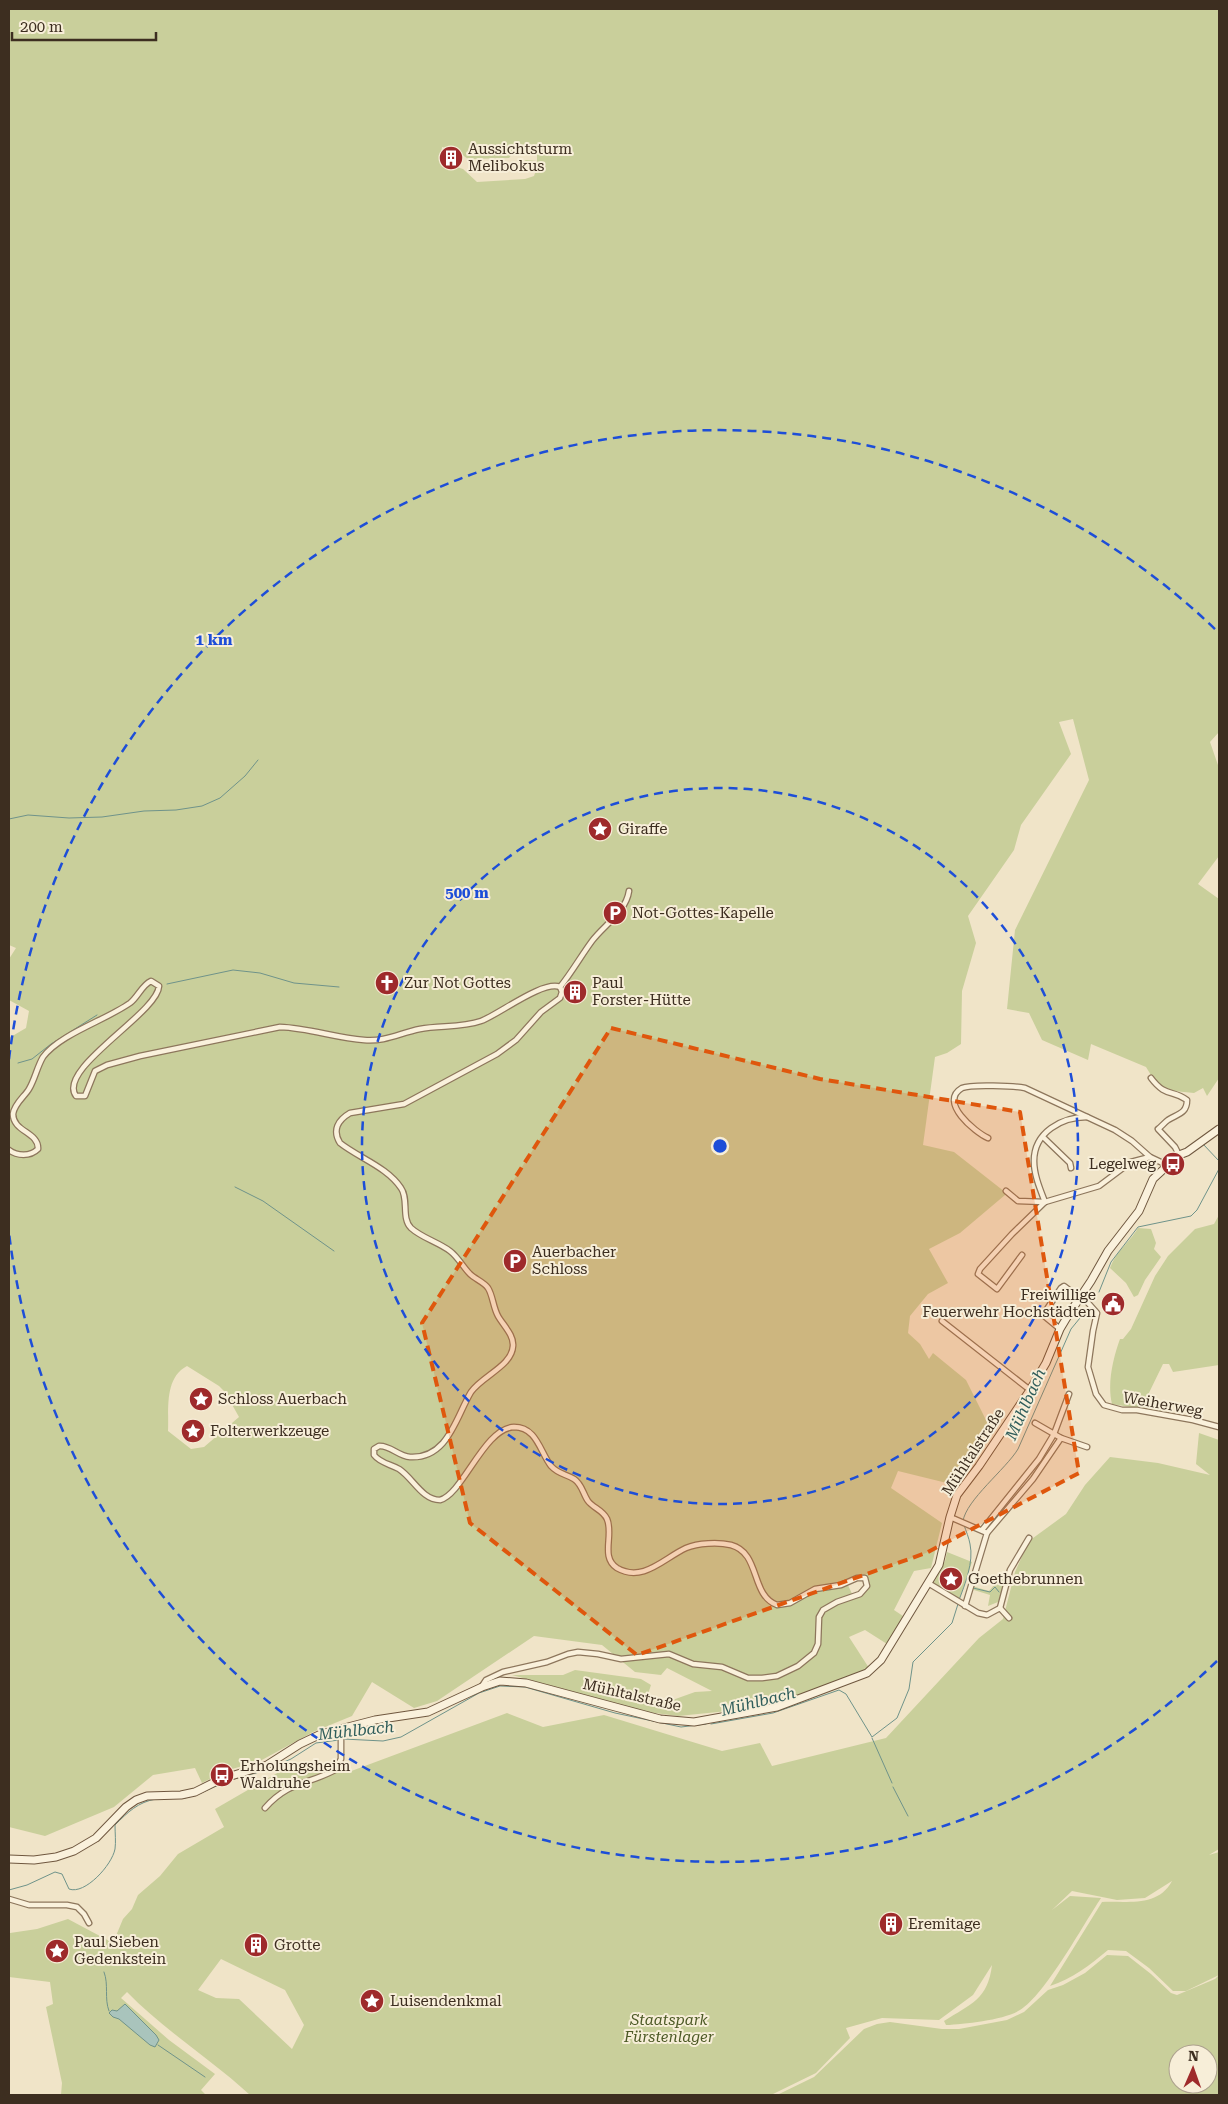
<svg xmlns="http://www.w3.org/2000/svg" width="1228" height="2104" font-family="'Roboto Serif',serif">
<rect width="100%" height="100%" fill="#f0e4c8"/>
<g fill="#c9cf9b" fill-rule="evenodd">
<path d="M 9,9 L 1219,9 L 1219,732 L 1210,742 L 1219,768 L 1219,856 L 1198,884 L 1219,899 L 1219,1078 L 1207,1096 L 1203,1088 L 1194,1093 L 1164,1090 L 1157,1085 L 1146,1067 L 1091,1044 L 1088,1060 L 1042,1040 L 1029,1013 L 1007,1009 L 1015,930 L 1089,780 L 1073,719 L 1059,722 L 1071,754 L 1021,825 L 1014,850 L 968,916 L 976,943 L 962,991 L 961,1044 L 947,1053 L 935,1057 L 923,1145 L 954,1152 L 1005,1192 L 1005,1195 L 960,1233 L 929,1249 L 948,1283 L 928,1294 L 910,1316 L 908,1333 L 920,1344 L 929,1359 L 933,1353 L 966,1380 L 988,1424 L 977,1437 L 985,1443 L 959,1486 L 898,1471 L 891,1488 L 942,1523 L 931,1568 L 914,1571 L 894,1610 L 903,1616 L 887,1644 L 865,1630 L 849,1637 L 869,1668 L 801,1697 L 748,1709 L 678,1716 L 647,1712 L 512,1675 L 563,1675 L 575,1670 L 641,1679 L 651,1685 L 648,1694 L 667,1702 L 695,1692 L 712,1691 L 667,1668 L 661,1675 L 635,1672 L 602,1645 L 534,1636 L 437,1701 L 414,1708 L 372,1682 L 352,1716 L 313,1732 L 260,1761 L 225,1771 L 202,1783 L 195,1768 L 153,1775 L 114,1807 L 45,1836 L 9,1827 L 9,1038 L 26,1028 L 29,1011 L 9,1000 L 9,959 L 16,948 L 9,945 ZM 442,147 L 457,151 L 468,159 L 509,158 L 516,149 L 529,150 L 537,155 L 537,161 L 526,160 L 521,163 L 536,170 L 534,176 L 525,179 L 477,182 L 463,169 L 440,162 ZM 187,1366 L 219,1386 L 225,1392 L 239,1417 L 204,1447 L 191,1449 L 168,1431 C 169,1410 164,1378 187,1366 ZM 863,1575 L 869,1580 L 869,1587 L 864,1594 L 854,1598 L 846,1581 Z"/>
<path d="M 1219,1215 L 1219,1365 L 1173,1372 L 1169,1364 L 1163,1364 L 1145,1401 L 1166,1410 L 1165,1413 L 1112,1404 C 1107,1384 1113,1358 1120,1339 L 1123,1339 L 1131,1329 L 1155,1276 L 1168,1256 L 1195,1229 L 1214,1224 Z"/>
<path d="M 1138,1228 L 1151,1229 L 1156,1243 L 1154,1249 L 1161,1257 L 1145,1280 L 1138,1295 L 1134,1297 L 1126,1283 L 1110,1268 C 1116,1251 1130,1242 1138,1228 Z"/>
<path d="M 1199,1433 L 1219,1440 L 1219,1849 L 1209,1855 L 1219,1852 L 1219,2095 L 777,2095 L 814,2077 L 864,2029 L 877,2024 L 890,2022 L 942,2029 L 959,2029 L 1007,2020 L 1024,2012 L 1048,1990 L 1063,1985 L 1085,1973 L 1107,1955 L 1128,1956 L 1151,1974 L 1171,1993 L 1177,1995 L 1215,1979 L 1219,1975 L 1186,1991 L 1173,1991 L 1149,1968 L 1126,1951 L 1108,1950 C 1090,1965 1072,1979 1050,1986 L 1102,1902 C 1129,1901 1158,1907 1172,1881 L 1145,1898 L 1117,1900 L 1072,1891 L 1052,1910 L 1070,1896 L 1101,1898 C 1083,1925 1045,1995 1020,2010 C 1004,2020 965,2024 946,2025 L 944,2021 C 971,2004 988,1999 992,1965 L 973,1995 L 939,2020 L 882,2018 L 846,2028 L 850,2038 L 816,2073 L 771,2095 L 250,2095 C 211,2059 165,2031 127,1992 L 121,1998 L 169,2040 L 215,2074 L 201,2090 L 206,2095 L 61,2095 L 62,2083 L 46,2007 L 53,2004 L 50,1982 L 9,1977 L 9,1932 L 10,1933 L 37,1929 L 68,1919 L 113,1943 L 123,1919 L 132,1909 L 138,1895 L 160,1876 L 178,1854 L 224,1827 L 215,1809 L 279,1772 L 346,1773 L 507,1713 L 543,1727 L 604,1715 L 722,1751 L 760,1743 L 772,1766 L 886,1738 L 979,1638 L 1003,1619 L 1015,1572 L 1029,1541 L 1066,1514 L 1085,1485 L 1110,1457 L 1158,1463 L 1210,1475 L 1196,1464 ZM 221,1959 L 285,1990 L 304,2025 L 292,2049 L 239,1999 L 216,1998 L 198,1990 ZM 1178,2054 L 1208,2054 L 1208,2084 L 1178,2084 Z"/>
<path d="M 947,1552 L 972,1562 L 959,1600 L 933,1584 L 945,1561 Z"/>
<path d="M 1000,1578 L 1005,1580 L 1004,1590 L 998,1602 L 988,1606 L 990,1595 L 974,1590 L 972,1586 L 989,1591 Z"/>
</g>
<path fill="#a9c4bc" stroke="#6f938a" d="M 125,2004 L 156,2035 L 159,2040 L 155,2047 L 150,2045 L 119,2019 L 113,2017 L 109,2013 L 112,2010 L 117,2011 Z"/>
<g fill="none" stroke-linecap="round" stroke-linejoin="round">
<g stroke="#6f938a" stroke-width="1">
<path d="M 9,819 L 28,815 L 69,818 L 102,817 L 144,811 L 176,810 L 202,806 L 220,798 L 245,776 L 258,760"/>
<path d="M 167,984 L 233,970 L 260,973 L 294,983 L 339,987"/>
<path d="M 18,1063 L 32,1059 L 51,1044 L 97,1015"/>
<path d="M 1203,1144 L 1219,1161"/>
<path d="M 235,1187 L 263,1201 L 334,1251"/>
<path d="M 1099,1292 L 1111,1262 L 1138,1227 L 1191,1216 L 1197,1210 L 1219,1169"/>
<path d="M 963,1521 C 966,1500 1006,1469 1018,1449 L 1071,1329 L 1089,1307"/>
<path d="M 972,1591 L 973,1588 L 990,1592 L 995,1587 L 999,1592"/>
<path d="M 959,1600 C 965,1584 974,1562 970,1544 C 969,1538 966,1531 964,1525"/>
<path d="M 711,1724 L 773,1713 L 839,1690 L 846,1694 L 872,1737 L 897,1718 L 909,1689 L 913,1662 L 952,1623 L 958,1604"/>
<path d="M 872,1738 L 892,1783"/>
<path d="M 343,1739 L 383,1741 L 401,1737 L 479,1693 L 500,1686 L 525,1687 L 615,1713 L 681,1727 L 706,1724"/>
<path d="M 893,1787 L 908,1816"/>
<path d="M 201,1793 L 227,1781 L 263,1771 L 291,1759 L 316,1743 L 339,1740"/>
<path d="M 185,1798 L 196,1795"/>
<path d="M 9,1890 L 27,1885 L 55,1872 L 62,1874 L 69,1889 C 85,1895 112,1865 115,1849 C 116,1842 115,1833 115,1825 C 128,1812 138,1802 156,1799"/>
<path d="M 104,1972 C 109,1985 104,1998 109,2011"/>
<path d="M 158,2045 L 205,2077"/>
</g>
<g stroke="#8d765c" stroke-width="7">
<g id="street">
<path d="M 560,987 C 572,972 581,956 592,941 C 604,925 626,912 629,891"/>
<path d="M 1151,1078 C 1166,1098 1172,1089 1187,1100 C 1187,1114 1177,1114 1168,1120 C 1164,1123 1161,1127 1158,1129 L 1175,1147 L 1179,1155"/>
<path d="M 1043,1137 L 1070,1163 L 1071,1168"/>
<path d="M 988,1138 C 975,1132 938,1102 962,1088 C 971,1084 1015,1086 1025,1088 L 1115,1130 L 1132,1141 L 1150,1157 L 1167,1165"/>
<path d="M 9,1150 C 17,1156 30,1157 38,1149 C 39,1132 13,1132 13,1114 C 14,1104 25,1096 29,1089 C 35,1079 37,1067 43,1057 C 60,1034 106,1020 130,1003 C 138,997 142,985 151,981 L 159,986 C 158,1013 56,1069 76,1096 L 85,1096 L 95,1071 L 107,1065 L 140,1056 L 280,1027 C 309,1028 336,1038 364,1040 C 385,1042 400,1033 420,1029 C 439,1025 461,1028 481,1021 C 498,1015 543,980 560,987"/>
<path d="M 1006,1191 L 1018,1201 L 1045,1202 L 1099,1186 L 1131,1162 L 1150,1157"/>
<path d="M 1045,1202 C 1040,1189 1034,1175 1034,1161 C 1034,1132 1062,1117 1087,1117"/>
<path d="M 1022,1255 L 997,1289 L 978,1274 L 980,1269 L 1012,1234 L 1045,1202"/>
<path d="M 1081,1295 L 1097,1313 L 1093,1331 L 1088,1367 L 1096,1394 L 1104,1405 L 1122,1410 L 1137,1410 L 1193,1420 L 1219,1427"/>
<path d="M 942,1321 L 1030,1390"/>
<path d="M 1060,1329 L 1043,1315 L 1061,1288 L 1064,1286 L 1080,1298"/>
<path d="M 1035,1423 L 1061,1438 L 1087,1447"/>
<path d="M 950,1517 L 987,1533 L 965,1606"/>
<path d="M 982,1530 L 1039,1459 L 1054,1434 L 1069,1394"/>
<path d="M 987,1533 L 1033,1479 L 1061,1438"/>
<path d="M 928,1583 L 978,1613 L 987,1615 L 1000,1608 L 1009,1618"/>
<path d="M 1000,1608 L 1010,1570 L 1029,1538"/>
<path d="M 482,1686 L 486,1680 L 503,1672 L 547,1662 L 568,1654 L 578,1652 L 598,1654 L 621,1659 L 669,1654 L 693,1664 L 722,1667 L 748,1678 L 762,1678 L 777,1676 L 798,1666 L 814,1653 L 818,1644 L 819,1617 L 823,1610 L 837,1602 L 860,1594 L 867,1586 L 865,1578 L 857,1578 L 841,1585 L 815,1589 L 790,1603 L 777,1605 C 750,1595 761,1553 731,1545 C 718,1542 698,1543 686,1548 C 664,1558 643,1583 617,1568 C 600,1557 614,1535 607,1519 C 603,1510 593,1508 588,1501 C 583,1494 582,1484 574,1479 C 566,1474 558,1474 551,1466 C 540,1452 537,1427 514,1427 C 484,1428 463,1494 440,1500 C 422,1500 413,1478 399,1469 C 390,1464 380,1463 374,1455 L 374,1449 L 379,1446 C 390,1445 398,1456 410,1457 C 448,1459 456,1417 471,1392 C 482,1376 512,1366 513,1346 C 514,1335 503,1325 498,1316 C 493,1307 493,1296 488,1288 C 484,1282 475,1279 470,1274 C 463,1267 458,1257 450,1251 C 438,1242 422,1238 411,1228 C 401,1218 409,1199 401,1188 C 387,1167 359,1158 340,1143 C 332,1130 338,1120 350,1113 L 404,1104 L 497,1054 L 516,1040 L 541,1012 L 560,998 L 562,992 L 560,987"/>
<path d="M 265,1808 C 289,1781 307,1785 335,1770 L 341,1759 L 341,1728"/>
<path d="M 9,1899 L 29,1905 L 67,1905 L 77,1907 L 84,1914 L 89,1923"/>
</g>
</g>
<g stroke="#6f573f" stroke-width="9">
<path id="secondary" d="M 9,1859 L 34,1860 L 56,1857 L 74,1851 L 96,1838 L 126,1807 L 136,1800 L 147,1796 L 181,1795 L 195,1792 L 221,1779 L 267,1765 L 300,1744 L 321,1734 L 375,1720 L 428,1712 L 482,1687 L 500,1681 L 526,1683 L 660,1719 L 694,1722 L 777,1707 L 867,1673 L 881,1660 L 939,1565 L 950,1517 L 957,1495 L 979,1466 L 1030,1390 L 1046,1363 L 1060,1329 L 1069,1314 L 1091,1281 L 1108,1251 L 1139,1211 L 1153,1179 L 1179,1155 L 1187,1152 L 1219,1129"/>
</g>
<use href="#street" stroke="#faf1dc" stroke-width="4.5"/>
<use href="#secondary" stroke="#faf1dc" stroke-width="7"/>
</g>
<path fill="#df570d" fill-opacity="0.2" stroke="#df570d" stroke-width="4" stroke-dasharray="10 6" stroke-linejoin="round" d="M 611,1028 L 820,1079 L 1020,1112 L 1079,1473 L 926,1553 L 637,1655 L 470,1523 L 422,1323 Z"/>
<g fill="none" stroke="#1d4ed8" stroke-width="2.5" stroke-dasharray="9 6">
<circle cx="720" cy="1146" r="358"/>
<path d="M1217 1661A716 716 0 0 1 9 1233M9 1059A716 716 0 0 1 1217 631"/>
</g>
<defs>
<g id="building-disc" transform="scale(1.25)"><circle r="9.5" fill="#9e2a2b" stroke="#f7eed8"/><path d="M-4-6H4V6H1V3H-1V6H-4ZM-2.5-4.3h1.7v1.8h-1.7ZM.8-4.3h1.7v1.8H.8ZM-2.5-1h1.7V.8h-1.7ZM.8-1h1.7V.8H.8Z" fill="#fff"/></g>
<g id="sight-disc" transform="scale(1.25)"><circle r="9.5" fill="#9e2a2b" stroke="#f7eed8"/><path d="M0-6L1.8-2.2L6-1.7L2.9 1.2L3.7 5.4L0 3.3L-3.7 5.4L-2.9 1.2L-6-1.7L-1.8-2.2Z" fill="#fff"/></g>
<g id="parking-disc" transform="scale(1.25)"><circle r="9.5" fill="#9e2a2b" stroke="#f7eed8"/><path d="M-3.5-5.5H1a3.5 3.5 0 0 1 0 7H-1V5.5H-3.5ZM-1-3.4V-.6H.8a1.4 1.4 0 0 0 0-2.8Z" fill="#fff"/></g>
<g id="church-disc" transform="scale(1.25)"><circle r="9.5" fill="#9e2a2b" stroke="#f7eed8"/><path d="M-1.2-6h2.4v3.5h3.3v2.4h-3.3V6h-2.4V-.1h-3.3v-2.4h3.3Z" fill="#fff"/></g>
<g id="bus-disc" transform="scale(1.25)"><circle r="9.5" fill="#9e2a2b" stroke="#f7eed8"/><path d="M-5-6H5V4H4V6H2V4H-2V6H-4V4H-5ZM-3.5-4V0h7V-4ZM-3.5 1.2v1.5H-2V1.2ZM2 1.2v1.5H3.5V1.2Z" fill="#fff"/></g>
<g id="civic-disc" transform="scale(1.25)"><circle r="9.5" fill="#9e2a2b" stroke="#f7eed8"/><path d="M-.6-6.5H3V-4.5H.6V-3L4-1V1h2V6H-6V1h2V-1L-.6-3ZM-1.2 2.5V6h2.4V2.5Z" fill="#fff"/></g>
</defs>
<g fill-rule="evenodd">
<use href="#building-disc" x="451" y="158"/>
<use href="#sight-disc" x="600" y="829"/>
<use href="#parking-disc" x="615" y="913"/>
<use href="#church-disc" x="387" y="983"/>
<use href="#building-disc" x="575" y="992"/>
<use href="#bus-disc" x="1173" y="1164"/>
<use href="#parking-disc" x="515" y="1261"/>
<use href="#civic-disc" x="1113" y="1304"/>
<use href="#sight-disc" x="201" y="1399"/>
<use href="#sight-disc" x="193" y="1431"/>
<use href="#sight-disc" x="951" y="1579"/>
<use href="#bus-disc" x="222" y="1775"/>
<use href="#building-disc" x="891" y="1924"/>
<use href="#building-disc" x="256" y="1945"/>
<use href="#sight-disc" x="57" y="1951"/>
<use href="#sight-disc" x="372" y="2001"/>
</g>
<g text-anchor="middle" stroke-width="4" stroke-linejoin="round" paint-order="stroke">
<g font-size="15" fill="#3d2e20" stroke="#f7eed8" text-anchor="start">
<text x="468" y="154">Aussichtsturm<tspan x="468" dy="17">Melibokus</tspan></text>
<text x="618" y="834">Giraffe</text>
<text x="632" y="918">Not-Gottes-Kapelle</text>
<text x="404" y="988">Zur Not Gottes</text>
<text x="592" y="988">Paul<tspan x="592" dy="17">Forster-Hütte</tspan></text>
<text x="1156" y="1169" text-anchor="end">Legelweg</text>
<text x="532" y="1257">Auerbacher<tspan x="532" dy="17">Schloss</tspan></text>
<text x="1096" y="1300" text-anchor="end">Freiwillige<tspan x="1096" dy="17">Feuerwehr Hochstädten</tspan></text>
<text x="218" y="1404">Schloss Auerbach</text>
<text x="210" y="1436">Folterwerkzeuge</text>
<text x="968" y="1584">Goethebrunnen</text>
<text x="240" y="1771">Erholungsheim<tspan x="240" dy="17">Waldruhe</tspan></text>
<text x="908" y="1929">Eremitage</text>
<text x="74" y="1947">Paul Sieben<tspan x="74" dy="17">Gedenkstein</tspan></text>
<text x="274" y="1950">Grotte</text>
<text x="390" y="2006">Luisendenkmal</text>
</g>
<g font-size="15" fill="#3d2e20" stroke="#f7eed8">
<text transform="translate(1163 1404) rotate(10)" y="5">Weiherweg</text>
<text transform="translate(973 1452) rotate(-57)" y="5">Mühltalstraße</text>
<text transform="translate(632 1695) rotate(13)" y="5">Mühltalstraße</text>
</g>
<g font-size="15" font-style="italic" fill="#4d5a26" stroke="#f7eed8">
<text x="669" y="2025">Staatspark<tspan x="669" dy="17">Fürstenlager</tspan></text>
</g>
<g font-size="16" font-style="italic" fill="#2f5d5a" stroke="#f7eed8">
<text transform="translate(1025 1404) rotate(-66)" y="6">Mühlbach</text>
<text transform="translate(758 1701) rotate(-14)" y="6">Mühlbach</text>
<text transform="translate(356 1730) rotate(-6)" y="6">Mühlbach</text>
</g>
</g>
<circle cx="720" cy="1146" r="8" fill="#1d4ed8" stroke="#f7eed8" stroke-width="2.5"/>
<g font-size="15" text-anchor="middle" font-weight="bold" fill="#1d4ed8" stroke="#f7eed8" stroke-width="4" stroke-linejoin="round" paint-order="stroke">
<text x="214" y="645">1 km</text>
<text x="467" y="898">500 m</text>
</g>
<rect width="1228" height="2104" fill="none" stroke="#3d2e20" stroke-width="20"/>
<g transform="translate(1193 2069) rotate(2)"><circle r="24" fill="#f7eed8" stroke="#ada18e"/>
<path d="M0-4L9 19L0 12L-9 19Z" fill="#9e2a2b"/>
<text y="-8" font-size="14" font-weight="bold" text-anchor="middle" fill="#3d2e20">N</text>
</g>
<path d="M12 32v8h144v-8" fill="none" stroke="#3d2e20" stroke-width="2.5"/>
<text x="20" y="32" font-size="15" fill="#3d2e20" stroke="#f7eed8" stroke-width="4" paint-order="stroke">200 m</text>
</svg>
